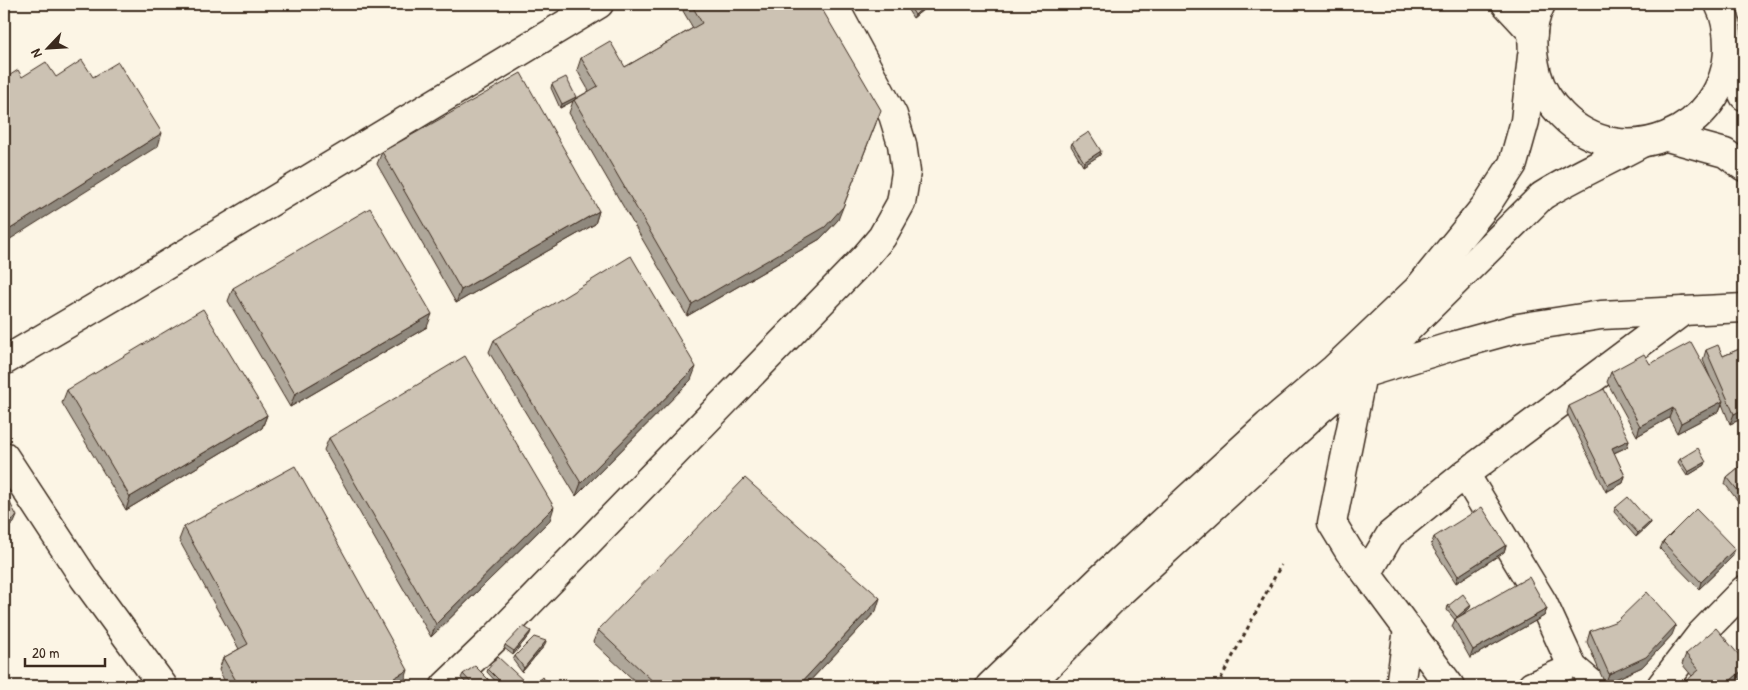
<svg xmlns="http://www.w3.org/2000/svg" width="1748" height="690" font-family="'Patrick Hand',sans-serif">
<rect width="100%" height="100%" fill="#fcf5e5"/>
<filter id="ink" filterUnits="userSpaceOnUse"><feTurbulence type="fractalNoise" baseFrequency=".02" numOctaves="2"/><feDisplacementMap in="SourceGraphic" scale="10" xChannelSelector="R" yChannelSelector="G"/><feConvolveMatrix kernelMatrix="1 2 1 2 8 2 1 2 1" color-interpolation-filters="sRGB"/></filter>
<g filter="url(#ink)">
<g fill="none" stroke-linecap="round" stroke-linejoin="round">
<g stroke="#3b2a1e" stroke-width="31">
<g id="minor">
<path d="M 1506,4 L 1533,33"/>
<path d="M 1541,4 C 1530,25 1531,51 1537,74 C 1541,90 1551,104 1562,115 C 1621,176 1727,132 1728,48 C 1728,33 1726,17 1719,4"/>
<path d="M 1728,60 L 1744,96"/>
<path d="M 1667,137 L 1725,153 L 1744,167"/>
<path d="M 4,361 L 135,284 L 599,4"/>
<path d="M 4,456 L 84,578 L 163,686"/>
<path d="M 1465,474 L 1543,603 L 1573,668 L 1594,686"/>
<path d="M 1367,574 L 1349,551 L 1332,523 L 1362,374 L 1453,346 L 1518,328 L 1601,315 L 1744,308"/>
<path d="M 445,686 L 494,639 L 865,257 L 882,237 L 901,203 L 906,172 L 902,144 L 893,115 L 833,4"/>
<path d="M 990,686 L 1110,570 L 1268,425 L 1334,369 L 1417,290 L 1487,204 L 1513,164 L 1525,121 L 1532,56"/>
<path d="M 1028,686 L 1114,598 L 1320,409 L 1362,374 L 1542,196 C 1574,176 1609,161 1642,143"/>
<path d="M 1400,686 L 1408,629"/>
<path d="M 1450,686 L 1367,574 L 1390,535 L 1465,474 L 1683,311"/>
<path d="M 1532,686 L 1573,668"/>
<path d="M 1661,686 L 1701,634 L 1744,590"/>
</g>
</g>
<path stroke="#3b2a1e" stroke-width="3" stroke-dasharray="4 4" stroke-linecap="butt" d="M 1217,686 L 1281,565"/>
<use href="#minor" stroke="#fcf5e5" stroke-width="28"/>
</g>
<g fill="#afa79a" stroke="#3b2a1e">
<path d="M 686,4 L 819,4 L 838,220 L 820,239 L 687,316 L 569,113 L 573,101 L 560,108 L 551,88 L 552,84 L 576,97 L 575,99 L 589,91 L 577,70 L 581,58 L 625,67 L 693,28 L 683,11 Z"/>
<path d="M 904,4 L 925,4 L 924,9 L 913,18 Z"/>
<path d="M 1072,143 L 1100,155 L 1083,166 L 1071,146 Z"/>
<path d="M 382,152 L 599,211 L 595,224 L 456,303 L 377,164 Z"/>
<path d="M 233,288 L 427,327 L 290,407 L 228,301 Z"/>
<path d="M 494,340 L 691,380 L 576,496 L 489,352 Z"/>
<path d="M 1744,347 L 1744,418 L 1730,424 L 1722,404 L 1719,411 L 1677,433 L 1669,418 L 1637,436 L 1607,382 L 1611,372 L 1650,364 L 1710,377 L 1703,360 L 1706,350 L 1723,356 Z"/>
<path d="M 67,390 L 267,415 L 262,428 L 126,510 L 62,403 Z"/>
<path d="M 1569,406 L 1629,440 L 1627,447 L 1614,453 L 1625,476 L 1623,483 L 1606,492 L 1567,413 Z"/>
<path d="M 329,438 L 550,520 L 431,637 L 324,450 Z"/>
<path d="M 1680,459 L 1705,465 L 1687,476 L 1678,462 Z"/>
<path d="M 1744,463 L 1744,509 L 1725,484 L 1727,477 Z"/>
<path d="M 1615,508 L 1650,522 L 1649,525 L 1636,537 L 1614,512 Z"/>
<path d="M 184,527 L 404,683 L 398,686 L 227,686 L 219,670 L 223,658 L 239,649 L 179,540 Z"/>
<path d="M 1434,537 L 1506,545 L 1504,552 L 1456,583 L 1431,545 Z"/>
<path d="M 1663,542 L 1732,557 L 1699,589 L 1660,549 Z"/>
<path d="M 1448,606 L 1470,608 L 1463,614 L 1547,609 L 1544,616 L 1470,658 L 1452,626 L 1455,620 L 1447,610 Z"/>
<path d="M 876,611 L 805,686 L 640,686 L 593,642 L 598,630 Z"/>
<path d="M 1590,631 L 1672,635 L 1642,667 L 1605,684 L 1587,642 Z"/>
<path d="M 530,634 L 513,655 L 504,648 L 505,645 Z"/>
<path d="M 545,645 L 522,672 L 513,660 L 515,656 Z"/>
<path d="M 1686,654 L 1744,676 L 1692,676 L 1682,664 Z"/>
<path d="M 488,669 L 525,686 L 500,686 L 487,672 Z"/>
<path d="M 463,674 L 495,686 L 469,686 L 461,678 Z"/>
</g>
<g fill="#8f887d" stroke="#3b2a1e">
<path d="M 926,5 L 924,9 L 913,18 L 915,15 Z"/>
<path d="M 576,97 L 575,101 L 574,100 L 573,101 L 560,108 L 562,104 Z"/>
<path d="M 876,123 L 838,220 L 820,239 L 687,316 L 692,304 Z"/>
<path d="M 162,133 L 158,146 L 4,243 L 4,233 Z"/>
<path d="M 1101,151 L 1100,155 L 1083,166 L 1084,162 Z"/>
<path d="M 599,211 L 595,224 L 456,303 L 461,290 Z"/>
<path d="M 432,314 L 427,327 L 290,407 L 295,394 Z"/>
<path d="M 696,367 L 691,380 L 576,496 L 581,483 Z"/>
<path d="M 1723,401 L 1719,411 L 1677,433 L 1681,423 Z"/>
<path d="M 1673,408 L 1669,418 L 1637,436 L 1640,426 Z"/>
<path d="M 1744,409 L 1744,418 L 1730,424 L 1734,414 Z"/>
<path d="M 267,415 L 262,428 L 126,510 L 130,497 Z"/>
<path d="M 1629,440 L 1627,447 L 1609,455 L 1612,448 Z"/>
<path d="M 1706,462 L 1705,465 L 1687,476 L 1688,472 Z"/>
<path d="M 1625,476 L 1623,483 L 1606,492 L 1608,485 Z"/>
<path d="M 554,507 L 550,520 L 431,637 L 436,624 Z"/>
<path d="M 17,516 L 14,523 L 4,531 L 4,526 Z"/>
<path d="M 1650,522 L 1649,525 L 1636,537 L 1638,533 Z"/>
<path d="M 1506,545 L 1504,552 L 1456,583 L 1458,576 Z"/>
<path d="M 1735,549 L 1732,557 L 1699,589 L 1701,582 Z"/>
<path d="M 880,598 L 876,611 L 805,686 L 798,686 Z"/>
<path d="M 1471,605 L 1470,608 L 1455,621 L 1457,617 Z"/>
<path d="M 1547,609 L 1544,616 L 1470,658 L 1473,650 Z"/>
<path d="M 1676,625 L 1672,635 L 1642,667 L 1605,684 L 1609,674 Z"/>
<path d="M 531,631 L 530,634 L 513,655 L 514,651 Z"/>
<path d="M 546,641 L 545,645 L 522,672 L 524,668 Z"/>
<path d="M 1744,669 L 1744,676 L 1732,686 L 1724,686 Z"/>
<path d="M 408,670 L 404,683 L 398,686 L 380,686 Z"/>
</g>
<g fill="#ccc2b3" stroke="#3b2a1e">
<path d="M 691,4 L 819,4 L 881,110 L 843,207 L 825,227 L 692,304 L 574,100 L 598,86 L 581,58 L 610,41 L 625,67 L 702,23 Z"/>
<path d="M 908,4 L 925,4 L 926,5 L 915,15 Z"/>
<path d="M 82,60 L 93,77 L 118,62 L 162,133 L 4,233 L 4,79 L 18,70 L 22,77 L 46,62 L 56,77 Z"/>
<path d="M 521,73 L 599,211 L 461,290 L 382,152 Z"/>
<path d="M 566,77 L 576,97 L 562,104 L 552,84 Z"/>
<path d="M 1089,132 L 1101,151 L 1084,162 L 1072,143 Z"/>
<path d="M 370,208 L 432,314 L 295,394 L 233,288 Z"/>
<path d="M 631,256 L 696,367 L 581,483 L 494,340 Z"/>
<path d="M 203,309 L 267,415 L 130,497 L 67,390 Z"/>
<path d="M 1691,342 L 1723,401 L 1681,423 L 1673,408 L 1640,426 L 1611,372 L 1644,354 L 1650,364 Z"/>
<path d="M 1718,345 L 1723,356 L 1744,347 L 1744,409 L 1734,414 L 1706,350 Z"/>
<path d="M 465,356 L 554,507 L 436,624 L 329,438 Z"/>
<path d="M 1604,389 L 1629,440 L 1612,448 L 1625,476 L 1608,485 L 1569,406 Z"/>
<path d="M 1698,448 L 1706,462 L 1688,472 L 1680,459 Z"/>
<path d="M 1744,463 L 1744,498 L 1727,477 Z"/>
<path d="M 295,466 L 408,670 L 380,686 L 239,686 L 223,658 L 248,644 L 184,527 Z"/>
<path d="M 745,478 L 880,598 L 798,686 L 658,686 L 598,630 Z"/>
<path d="M 4,492 L 17,516 L 4,526 Z"/>
<path d="M 1628,497 L 1650,522 L 1638,533 L 1615,508 Z"/>
<path d="M 1482,507 L 1506,545 L 1458,576 L 1434,537 Z"/>
<path d="M 1696,509 L 1735,549 L 1701,582 L 1663,542 Z"/>
<path d="M 1529,577 L 1547,609 L 1473,650 L 1455,619 Z"/>
<path d="M 1647,592 L 1676,625 L 1646,657 L 1609,674 L 1590,631 L 1617,621 Z"/>
<path d="M 1463,594 L 1471,605 L 1457,617 L 1448,606 Z"/>
<path d="M 523,626 L 531,631 L 514,651 L 505,645 Z"/>
<path d="M 1716,628 L 1744,661 L 1744,669 L 1724,686 L 1680,686 L 1699,670 L 1686,654 Z"/>
<path d="M 534,637 L 546,641 L 524,668 L 515,656 Z"/>
<path d="M 498,657 L 526,683 L 523,686 L 505,686 L 488,669 Z"/>
<path d="M 475,666 L 495,686 L 474,686 L 463,674 Z"/>
<path d="M 542,677 L 552,686 L 532,686 Z"/>
<path d="M 1574,678 L 1577,686 L 1555,686 Z"/>
<path d="M 1744,682 L 1744,686 L 1739,686 Z"/>
</g>
</g>
<rect width="1748" height="690" fill="none" stroke="#fcf5e5" stroke-width="20"/>
<rect x="10" y="10" width="1728" height="670" fill="none" stroke="#3b2a1e" stroke-width="2" filter="url(#ink)"/>
<g transform="translate(48 48) rotate(245)" stroke="#fcf5e5" stroke-width="4" paint-order="stroke">
<path d="M0-4L9 19L0 12L-9 19Z" fill="#3b2a1e"/>
<text y="-8" font-size="14" font-weight="bold" text-anchor="middle" fill="#3b2a1e">N</text>
</g>
<path d="M25 658v8h80v-8" fill="none" stroke="#3b2a1e" stroke-width="2.5"/>
<text x="32" y="658" font-size="15" fill="#3b2a1e" stroke="#fcf5e5" stroke-width="4" paint-order="stroke">20 m</text>
</svg>
